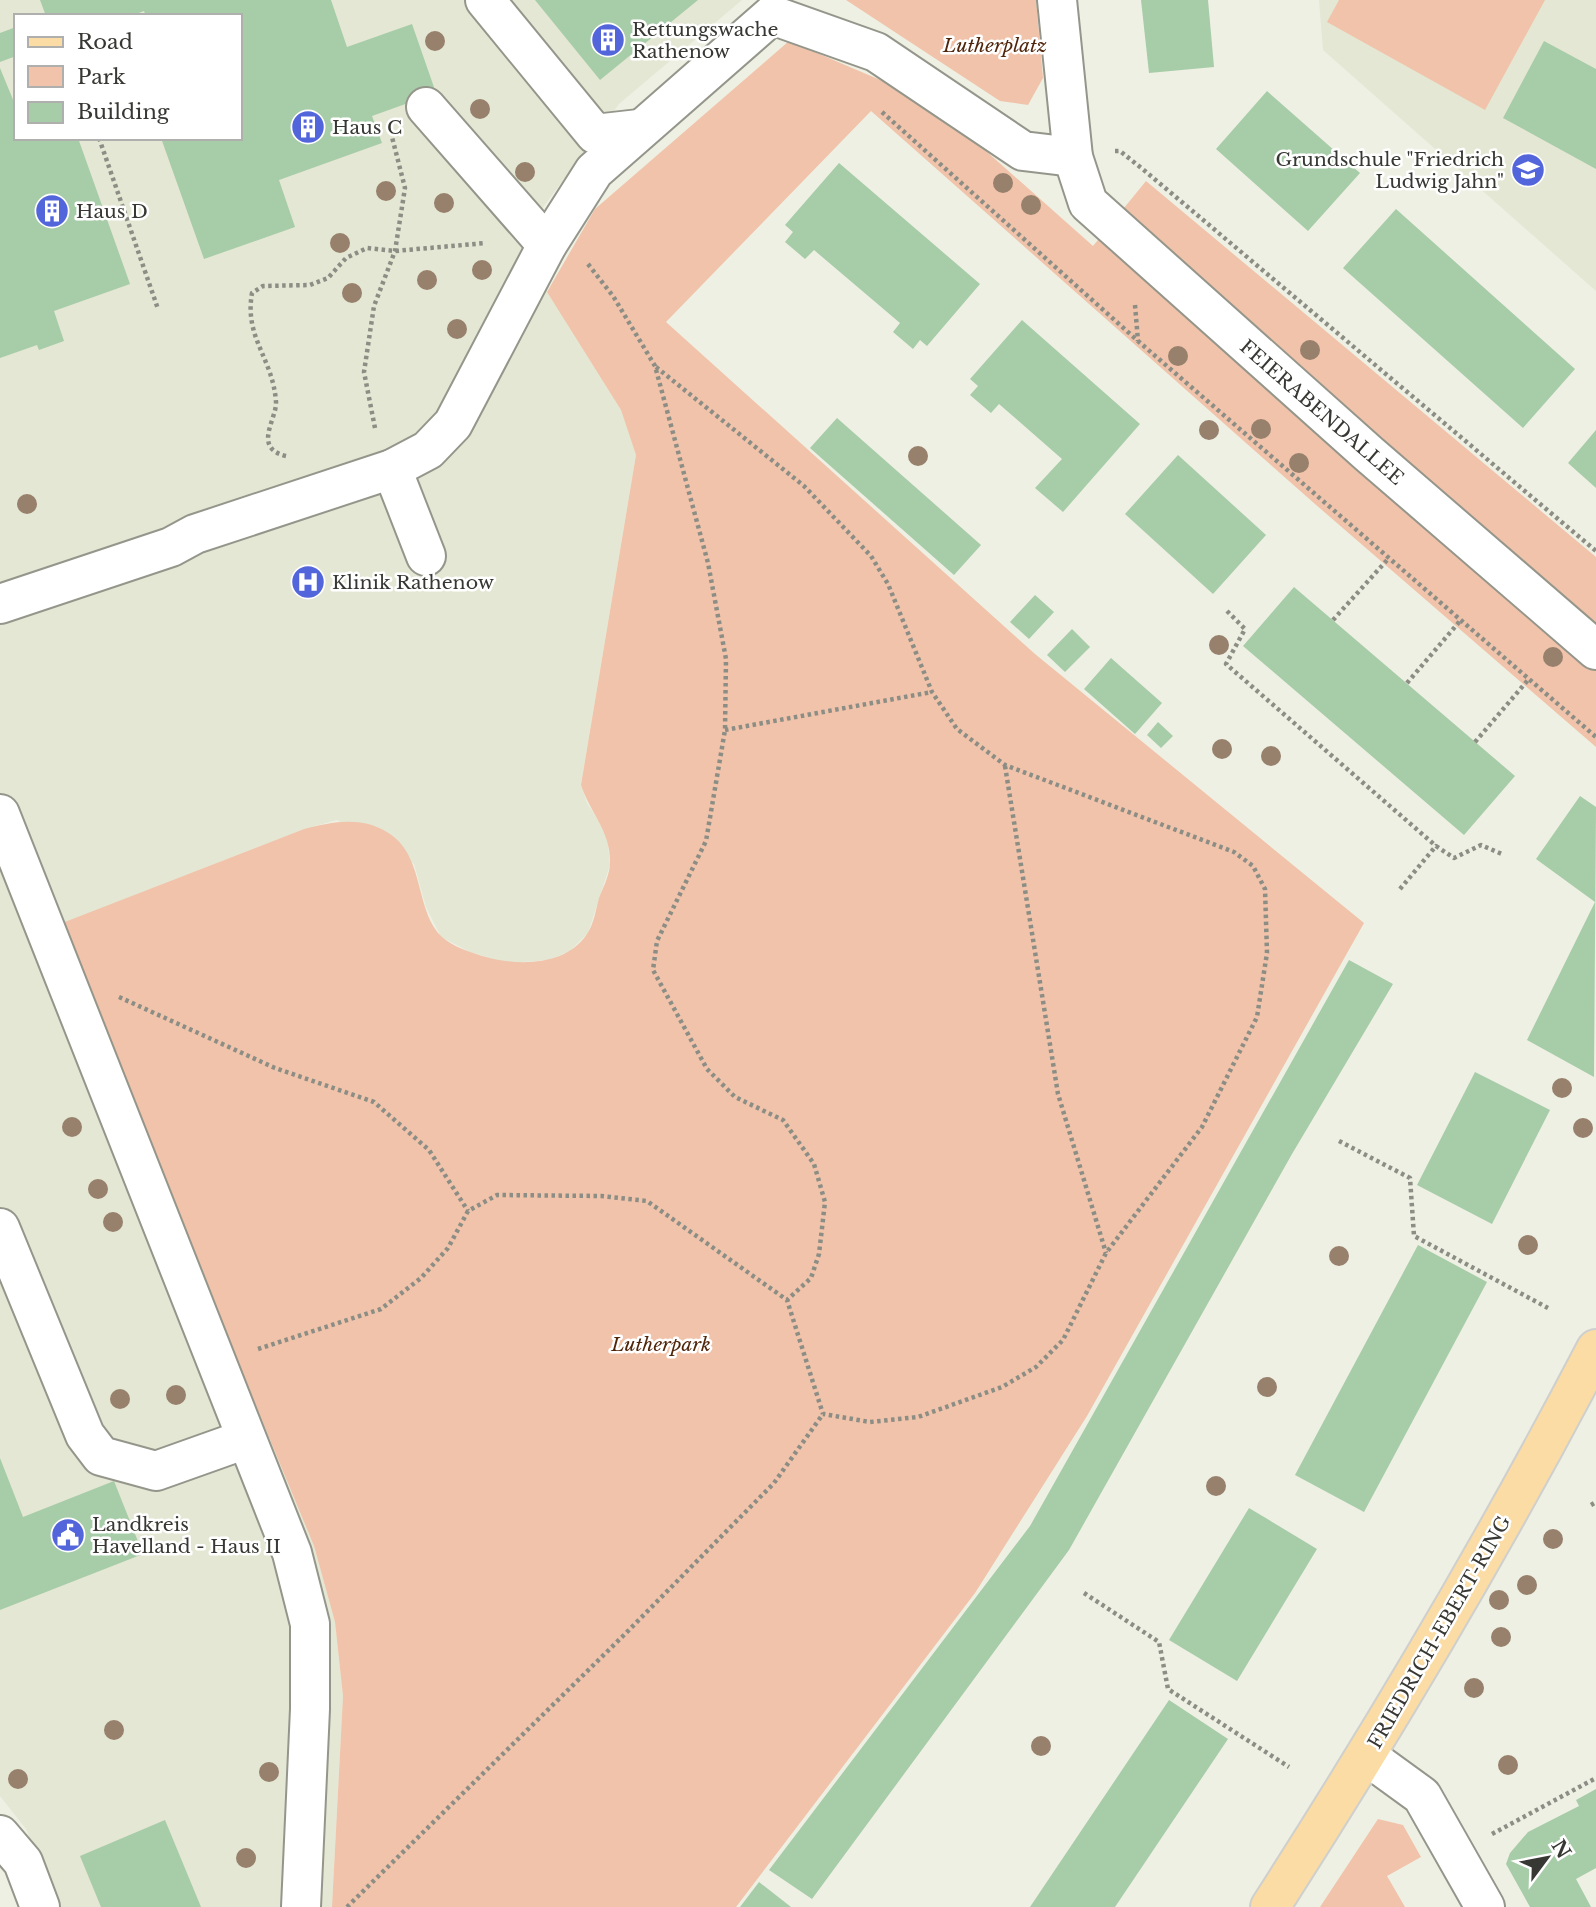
<svg xmlns="http://www.w3.org/2000/svg" width="1596" height="1907" font-family="'Libre Baskerville',serif">
<rect width="100%" height="100%" fill="#eef0e3"/>
<g fill="#e4e7d3" fill-rule="evenodd">
<path d="M 0,0 L 742,0 L 619,104 L 522,236 L 547,292 L 621,410 L 636,455 L 581,785 L 587,803 L 607,834 L 610,865 L 588,933 L 570,951 L 549,960 L 507,963 L 470,952 L 441,937 L 426,907 L 414,864 L 337,820 L 304,829 L 58,925 L 314,1546 L 335,1622 L 343,1696 L 332,1907 L 58,1907 L 26,1829 L 0,1796 ZM 16,16 L 240,16 L 240,138 L 16,138 Z"/>
<path d="M 1319,0 L 1596,0 L 1596,291 L 1323,50 Z"/>
</g>
<g fill="#f0c3aa">
<path d="M 846,0 L 1036,0 L 1043,78 L 1028,105 L 1000,101 Z"/>
<path d="M 1339,0 L 1545,0 L 1485,110 L 1327,22 Z"/>
<path d="M 789,41 L 906,91 L 968,135 L 1093,246 L 1146,181 L 1596,557 L 1596,747 L 1315,504 L 871,111 L 666,322 L 1035,654 L 1364,923 L 1087,1416 L 975,1593 L 736,1907 L 332,1907 L 343,1696 L 335,1622 L 314,1546 L 57,925 L 304,829 C 335,821 366,815 394,837 C 424,861 416,913 442,937 C 453,947 472,953 486,957 C 519,966 566,966 587,934 C 594,924 596,909 599,898 C 603,888 610,874 610,863 C 611,831 590,813 581,785 L 636,455 L 621,410 L 547,292 L 595,209 Z"/>
<path d="M 1378,1819 L 1403,1825 L 1421,1857 L 1387,1876 L 1405,1907 L 1320,1907 Z"/>
</g>
<g fill="#a7cca8">
<path d="M 40,0 L 331,0 L 347,47 L 412,24 L 436,93 L 372,116 L 382,143 L 279,180 L 295,227 L 204,259 L 161,138 L 240,138 L 240,16 L 146,16 L 144,11 L 131,16 L 46,16 Z"/>
<path d="M 535,0 L 698,0 L 600,80 Z"/>
<path d="M 1141,0 L 1208,0 L 1214,67 L 1149,73 Z"/>
<path d="M 16,27 L 16,56 L 0,62 L 0,33 Z"/>
<path d="M 1544,41 L 1596,69 L 1596,169 L 1503,118 Z"/>
<path d="M 0,68 L 16,107 L 16,138 L 78,138 L 130,284 L 54,311 L 64,341 L 39,350 L 37,345 L 0,358 Z"/>
<path d="M 1267,91 L 1360,173 L 1308,231 L 1216,149 Z"/>
<path d="M 839,163 L 980,284 L 927,346 L 920,340 L 913,349 L 893,332 L 900,323 L 814,250 L 805,259 L 785,242 L 793,232 L 785,225 Z"/>
<path d="M 1396,209 L 1575,369 L 1523,428 L 1343,268 Z"/>
<path d="M 1022,320 L 1140,424 L 1063,512 L 1035,488 L 1062,459 L 999,404 L 991,413 L 970,395 L 978,386 L 970,379 Z"/>
<path d="M 837,418 L 981,545 L 954,575 L 810,448 Z"/>
<path d="M 1596,430 L 1596,488 L 1568,463 Z"/>
<path d="M 1178,455 L 1266,535 L 1213,594 L 1125,514 Z"/>
<path d="M 1294,587 L 1515,776 L 1464,835 L 1243,646 Z"/>
<path d="M 1035,595 L 1054,612 L 1029,639 L 1010,622 Z"/>
<path d="M 1072,629 L 1090,647 L 1065,672 L 1047,655 Z"/>
<path d="M 1111,658 L 1162,703 L 1135,734 L 1084,689 Z"/>
<path d="M 1158,722 L 1173,736 L 1161,748 L 1147,735 Z"/>
<path d="M 1580,796 L 1596,807 L 1594,1077 L 1527,1040 L 1595,902 L 1536,859 Z"/>
<path d="M 1349,960 L 1393,984 L 1292,1154 L 1069,1550 L 812,1899 L 769,1870 L 1030,1526 Z"/>
<path d="M 1475,1072 L 1550,1110 L 1492,1224 L 1417,1185 Z"/>
<path d="M 1418,1245 L 1487,1282 L 1364,1512 L 1295,1475 Z"/>
<path d="M 0,1458 L 23,1517 L 114,1481 L 143,1554 L 0,1610 Z"/>
<path d="M 1249,1508 L 1317,1549 L 1237,1681 L 1169,1640 Z"/>
<path d="M 1169,1700 L 1228,1739 L 1115,1907 L 1030,1907 Z"/>
<path d="M 1596,1789 L 1596,1868 L 1576,1879 L 1591,1907 L 1530,1907 L 1506,1864 L 1510,1853 L 1528,1832 L 1579,1806 L 1576,1800 Z"/>
<path d="M 165,1820 L 201,1907 L 101,1907 L 80,1856 Z"/>
<path d="M 759,1882 L 791,1907 L 740,1907 Z"/>
</g>
<g fill="none" stroke-linecap="round" stroke-linejoin="round">
<g stroke="#95968b" stroke-width="42">
<g id="minor">
<path d="M 485,0 L 595,134 L 639,129"/>
<path d="M 1057,0 L 1073,157 L 1088,203 L 1369,454 L 1596,650"/>
<path d="M 426,107 L 547,245"/>
<path d="M 392,469 L 426,556"/>
<path d="M 0,604 L 171,547 L 195,534 L 392,469 L 428,450 L 453,424 L 547,245 L 594,171 L 772,15 L 876,52 L 1023,151 L 1073,157"/>
<path d="M 0,814 L 292,1553 L 310,1624 L 310,1709 L 301,1907"/>
<path d="M 0,1228 L 85,1435 L 101,1456 L 156,1471 L 246,1439"/>
<path d="M 1367,1756 L 1422,1796 L 1485,1907"/>
<path d="M 0,1835 L 23,1862 L 40,1907"/>
</g>
</g>
<g stroke="#cfcfce" stroke-width="42">
<path id="major" d="M 1270,1907 C 1387,1725 1496,1541 1596,1349"/>
</g>
<g stroke="#8c8e85" stroke-width="4.5" stroke-dasharray="3.5 3.5" stroke-linecap="butt">
<path d="M 882,112 L 1138,341 L 1596,737"/>
<path d="M 99,138 L 158,309"/>
<path d="M 1115,151 L 1120,151 L 1145,171 L 1596,551"/>
<path d="M 588,264 L 613,296 L 655,366 L 708,563 L 726,659 L 725,730 L 706,841 L 657,941 L 653,970 L 707,1069 L 735,1097 L 783,1120 L 814,1164 L 825,1202 L 819,1254 L 811,1278 L 787,1300"/>
<path d="M 1135,305 L 1138,341"/>
<path d="M 656,367 L 804,486 L 871,556 L 888,584 L 932,692 L 957,729 L 1005,765 L 1234,852 L 1253,866 L 1265,889 L 1267,953 L 1257,1017 L 1202,1127 L 1106,1253 L 1063,1340 L 1036,1367 L 1002,1387 L 918,1417 L 870,1422 L 823,1414"/>
<path d="M 375,428 L 364,372 L 374,306 L 395,251 L 405,188 L 392,137"/>
<path d="M 286,456 C 252,448 277,419 276,402 C 273,358 244,338 252,293 L 263,286 L 310,285 L 328,278 L 346,258 L 367,248 L 395,251 L 486,243"/>
<path d="M 1227,611 L 1245,629 L 1226,664 L 1436,846"/>
<path d="M 1333,620 L 1388,559"/>
<path d="M 1407,683 L 1460,621"/>
<path d="M 725,730 L 932,692"/>
<path d="M 1475,742 L 1528,680"/>
<path d="M 1005,766 L 1058,1094 L 1106,1253"/>
<path d="M 1400,889 L 1436,846 L 1454,858 L 1481,845 L 1502,854"/>
<path d="M 119,997 L 275,1068 L 374,1102 L 429,1150 L 468,1211"/>
<path d="M 1339,1141 L 1410,1178 L 1414,1236 L 1548,1308"/>
<path d="M 258,1349 L 381,1309 L 421,1278 L 448,1248 L 468,1211 L 497,1195 L 601,1196 L 647,1201 L 787,1300 L 823,1414"/>
<path d="M 1591,1505 L 1596,1502"/>
<path d="M 1084,1593 L 1159,1642 L 1168,1689 L 1289,1767"/>
<path d="M 1492,1834 L 1596,1778"/>
<path d="M 347,1907 L 622,1637 L 774,1483 L 823,1414"/>
</g>
<use href="#minor" stroke="#fff" stroke-width="38"/>
<use href="#major" stroke="#fadca4" stroke-width="38"/>
</g>
<g fill="#97806c">
<circle cx="435" cy="41" r="10"/>
<circle cx="480" cy="109" r="10"/>
<circle cx="525" cy="172" r="10"/>
<circle cx="1003" cy="183" r="10"/>
<circle cx="386" cy="191" r="10"/>
<circle cx="444" cy="203" r="10"/>
<circle cx="1031" cy="205" r="10"/>
<circle cx="340" cy="243" r="10"/>
<circle cx="482" cy="270" r="10"/>
<circle cx="427" cy="280" r="10"/>
<circle cx="352" cy="293" r="10"/>
<circle cx="457" cy="329" r="10"/>
<circle cx="1310" cy="350" r="10"/>
<circle cx="1178" cy="356" r="10"/>
<circle cx="1261" cy="429" r="10"/>
<circle cx="1209" cy="430" r="10"/>
<circle cx="918" cy="456" r="10"/>
<circle cx="1299" cy="463" r="10"/>
<circle cx="27" cy="504" r="10"/>
<circle cx="1219" cy="645" r="10"/>
<circle cx="1553" cy="657" r="10"/>
<circle cx="1222" cy="749" r="10"/>
<circle cx="1271" cy="756" r="10"/>
<circle cx="1562" cy="1088" r="10"/>
<circle cx="72" cy="1127" r="10"/>
<circle cx="1583" cy="1128" r="10"/>
<circle cx="98" cy="1189" r="10"/>
<circle cx="113" cy="1222" r="10"/>
<circle cx="1528" cy="1245" r="10"/>
<circle cx="1339" cy="1256" r="10"/>
<circle cx="1267" cy="1387" r="10"/>
<circle cx="176" cy="1395" r="10"/>
<circle cx="120" cy="1399" r="10"/>
<circle cx="1216" cy="1486" r="10"/>
<circle cx="1553" cy="1539" r="10"/>
<circle cx="1527" cy="1585" r="10"/>
<circle cx="1499" cy="1600" r="10"/>
<circle cx="1501" cy="1637" r="10"/>
<circle cx="1474" cy="1688" r="10"/>
<circle cx="114" cy="1730" r="10"/>
<circle cx="1041" cy="1746" r="10"/>
<circle cx="1508" cy="1765" r="10"/>
<circle cx="269" cy="1772" r="10"/>
<circle cx="18" cy="1779" r="10"/>
<circle cx="246" cy="1858" r="10"/>
</g>
<defs>
<g id="building-disc" transform="scale(1.75)"><circle r="9.5" fill="#5365db" stroke="#fff"/><path d="M-4-6H4V6H1V3H-1V6H-4ZM-2.5-4.3h1.7v1.8h-1.7ZM.8-4.3h1.7v1.8H.8ZM-2.5-1h1.7V.8h-1.7ZM.8-1h1.7V.8H.8Z" fill="#fff"/></g>
<g id="school-disc" transform="scale(1.75)"><circle r="9.5" fill="#5365db" stroke="#fff"/><path d="M0-5L7-2L0 1L-7-2ZM-4 1L0 2.5L4 1V4Q0 6-4 4Z" fill="#fff"/></g>
<g id="hospital-disc" transform="scale(1.75)"><circle r="9.5" fill="#5365db" stroke="#fff"/><path d="M-5-5h3v3.5h4V-5h3V5h-3V1.5h-4V5h-3Z" fill="#fff"/></g>
<g id="civic-disc" transform="scale(1.75)"><circle r="9.5" fill="#5365db" stroke="#fff"/><path d="M-.6-6.5H3V-4.5H.6V-3L4-1V1h2V6H-6V1h2V-1L-.6-3ZM-1.2 2.5V6h2.4V2.5Z" fill="#fff"/></g>
</defs>
<g fill-rule="evenodd">
<use href="#building-disc" x="608" y="40"/>
<use href="#building-disc" x="308" y="127"/>
<use href="#school-disc" x="1528" y="170"/>
<use href="#building-disc" x="52" y="211"/>
<use href="#hospital-disc" x="308" y="582"/>
<use href="#civic-disc" x="68" y="1535"/>
</g>
<g text-anchor="middle" stroke-width="5" stroke-linejoin="round" paint-order="stroke">
<g font-size="19" fill="#373833" stroke="#fff" text-anchor="start">
<text x="632" y="36">Rettungswache<tspan x="632" dy="22">Rathenow</tspan></text>
<text x="332" y="134">Haus C</text>
<text x="1504" y="166" text-anchor="end">Grundschule "Friedrich<tspan x="1504" dy="22">Ludwig Jahn"</tspan></text>
<text x="76" y="218">Haus D</text>
<text x="332" y="589">Klinik Rathenow</text>
<text x="92" y="1531">Landkreis<tspan x="92" dy="22">Havelland - Haus II</tspan></text>
</g>
<g font-size="19" font-style="italic" fill="#50250a" stroke="#fff">
<text x="995" y="52">Lutherplatz</text>
<text x="661" y="1351">Lutherpark</text>
</g>
<g font-size="19" fill="#373833" stroke="#fff">
<text transform="translate(1322 412) rotate(41)" y="7">FEIERABENDALLEE</text>
<text transform="translate(1439 1632) rotate(-60)" y="7">FRIEDRICH-EBERT-RING</text>
</g>
</g>
<rect x="14" y="14" width="228" height="126" fill="#ffffff" stroke="#afafad" stroke-width="2"/>
<rect x="28" y="37" width="35" height="10" fill="#fadca4" stroke="#afafad" stroke-width="2"/>
<text x="77" y="49" font-size="21" fill="#373833">Road</text>
<rect x="28" y="66" width="35" height="21" fill="#f0c3aa" stroke="#afafad" stroke-width="2"/>
<text x="77" y="84" font-size="21" fill="#373833">Park</text>
<rect x="28" y="102" width="35" height="21" fill="#a7cca8" stroke="#afafad" stroke-width="2"/>
<text x="77" y="119" font-size="21" fill="#373833">Building</text>
<g transform="translate(1547 1858) rotate(58)" stroke="#ffffff" stroke-width="5" paint-order="stroke">
<path d="M0-5L12 26L0 18L-12 26Z" fill="#373833"/>
<text y="-10" font-size="19" font-weight="bold" text-anchor="middle" fill="#373833">N</text>
</g>
</svg>
